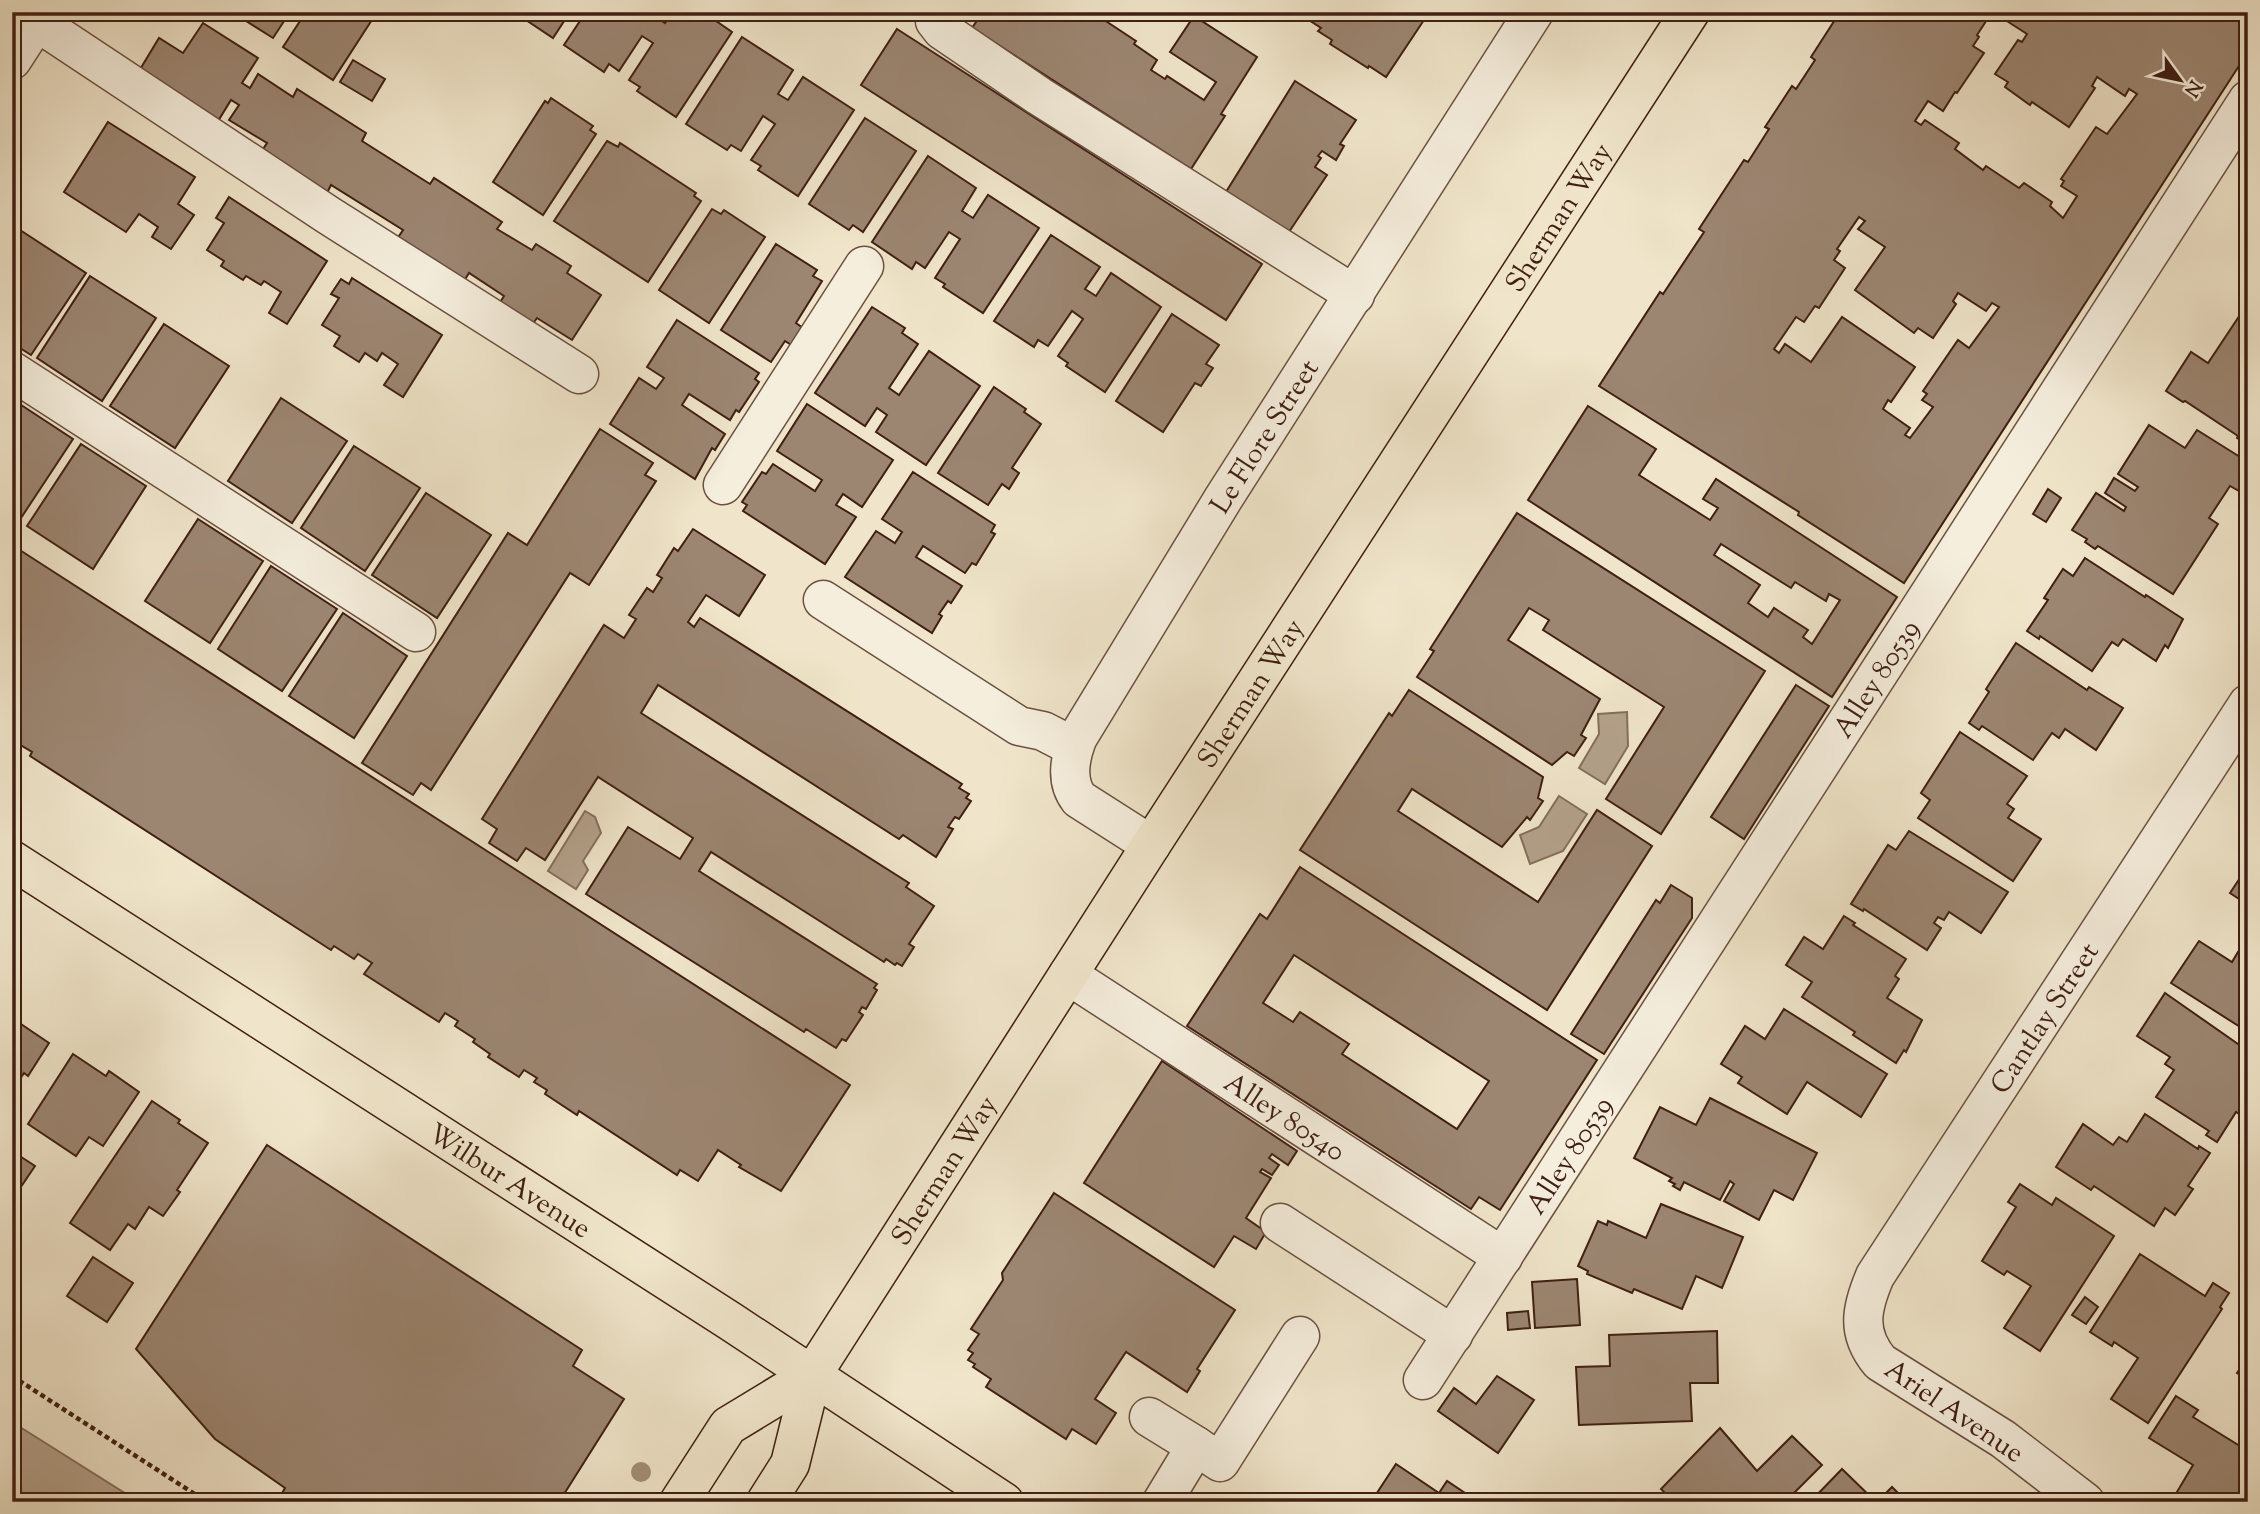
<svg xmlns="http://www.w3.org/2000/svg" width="2260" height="1514" font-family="'Sorts Mill Goudy',serif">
<rect width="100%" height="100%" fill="#f0e5ca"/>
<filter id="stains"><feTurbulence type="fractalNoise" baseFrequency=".00286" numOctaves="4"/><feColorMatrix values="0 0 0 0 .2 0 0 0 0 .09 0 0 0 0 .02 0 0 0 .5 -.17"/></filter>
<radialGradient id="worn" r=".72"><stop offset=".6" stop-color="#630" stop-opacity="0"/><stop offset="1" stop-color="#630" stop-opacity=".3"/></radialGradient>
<g fill="#b4a28c" stroke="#866e5c" stroke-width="2">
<path d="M 1627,712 L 1628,746 L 1605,784 L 1579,768 L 1599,734 L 1598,714 Z"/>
<path d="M 1559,796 L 1587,814 L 1563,851 L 1530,864 L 1520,835 L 1539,827 Z"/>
<path d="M 585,811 L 595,817 L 601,833 L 583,861 L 588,870 L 576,889 L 548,871 Z"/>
<path d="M 12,1422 L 139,1502 L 12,1502 Z"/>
</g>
<g fill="#9c8672" stroke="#401f13" stroke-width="2" fill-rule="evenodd">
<path d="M 232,12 L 290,12 L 273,38 Z"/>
<path d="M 306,12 L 377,12 L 333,80 L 283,47 Z"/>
<path d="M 514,12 L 570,12 L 553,38 Z"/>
<path d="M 586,12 L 657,12 L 655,16 L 665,23 L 672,12 L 703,12 L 732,32 L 676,117 L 637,91 L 640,87 L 629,80 L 653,43 L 642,36 L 619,71 L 609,64 L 604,72 L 564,45 Z"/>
<path d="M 983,12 L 1092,12 L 1136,41 L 1134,44 L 1157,60 L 1151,70 L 1165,79 L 1167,76 L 1204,100 L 1216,82 L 1170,52 L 1194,16 L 1257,57 L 1221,114 L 1225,116 L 1191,169 L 972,28 Z"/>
<path d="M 1290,12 L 1426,12 L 1428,14 L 1386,77 L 1369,66 L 1368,68 L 1330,44 L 1332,40 L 1318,31 L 1321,28 L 1304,17 L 1302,20 Z"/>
<path d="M 1840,12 L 1992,12 L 1977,35 L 1979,37 L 1973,46 L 1984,53 L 1957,93 L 1955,92 L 1943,111 L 1928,101 L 1915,121 L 1921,125 L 1925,120 L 1959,143 L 1955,149 L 1983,170 L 1986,166 L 2019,188 L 2024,183 L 2052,202 L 2050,206 L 2063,218 L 2077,196 L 2061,186 L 2064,181 L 2061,179 L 2096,127 L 2107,134 L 2137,94 L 2129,89 L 2125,96 L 2097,77 L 2092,86 L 2095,88 L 2069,127 L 2032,102 L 2030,105 L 2005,87 L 2008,82 L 1995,74 L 2018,40 L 2022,42 L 2027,34 L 1999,16 L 2001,12 L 2239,12 L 2248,18 L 2248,52 L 1904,583 L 1798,515 L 1799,512 L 1599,386 L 1660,292 L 1663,294 L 1704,232 L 1699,229 L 1744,160 L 1748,162 L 1769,129 L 1765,127 L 1792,86 L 1796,89 L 1815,60 L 1811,57 ZM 1859,217 L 1865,221 L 1858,229 L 1885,247 L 1855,290 L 1914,333 L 1918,328 L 1933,338 L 1956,304 L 1953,301 L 1958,293 L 1986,311 L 1992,303 L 1999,307 L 1969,348 L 1958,340 L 1923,391 L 1927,394 L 1922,400 L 1933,407 L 1910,438 L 1905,435 L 1910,428 L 1883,409 L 1888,400 L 1891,402 L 1915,367 L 1842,317 L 1811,362 L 1785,344 L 1779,353 L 1774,349 L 1796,317 L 1804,322 L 1815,306 L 1819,308 L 1845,268 L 1834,260 L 1840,251 L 1837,249 Z"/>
<path d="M 203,23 L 258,58 L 242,83 L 250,88 L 258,74 L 293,97 L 297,89 L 366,133 L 362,141 L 430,184 L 434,178 L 502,222 L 497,229 L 532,250 L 536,244 L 571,266 L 567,273 L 601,295 L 572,340 L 537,318 L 532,325 L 499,304 L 504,296 L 469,273 L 464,281 L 397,239 L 403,230 L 331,185 L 327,193 L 261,152 L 267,143 L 229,120 L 239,105 L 231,100 L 215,126 L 136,76 L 159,38 L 183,53 Z"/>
<path d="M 897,29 L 1262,264 L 1226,320 L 861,85 Z"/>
<path d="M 742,37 L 793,70 L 778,94 L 788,100 L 803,77 L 854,110 L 798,196 L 758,170 L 761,166 L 751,160 L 775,124 L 763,116 L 741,151 L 731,145 L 727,150 L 686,124 Z"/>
<path d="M 353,60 L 385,79 L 372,101 L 340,82 Z"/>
<path d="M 1295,81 L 1356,120 L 1340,144 L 1344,146 L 1336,160 L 1322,151 L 1318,156 L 1321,158 L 1315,167 L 1327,175 L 1289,232 L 1226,192 Z"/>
<path d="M 551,98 L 593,126 L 590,130 L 596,134 L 543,215 L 493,182 L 545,101 L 548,103 Z"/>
<path d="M 865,118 L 916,151 L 863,232 L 853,225 L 849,230 L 809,204 Z"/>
<path d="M 108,122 L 195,177 L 178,204 L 194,215 L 171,249 L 152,237 L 158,227 L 139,214 L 126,232 L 64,192 Z"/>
<path d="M 607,141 L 618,147 L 620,143 L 696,193 L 694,196 L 701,201 L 648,282 L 554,221 Z"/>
<path d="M 928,156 L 976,188 L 962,211 L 973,218 L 988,195 L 1039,228 L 983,313 L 943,287 L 945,284 L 935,278 L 960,239 L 949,232 L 925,268 L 916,262 L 912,269 L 872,242 Z"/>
<path d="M 229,197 L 327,261 L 287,324 L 269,313 L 281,292 L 264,281 L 261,285 L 246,276 L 243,280 L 221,266 L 224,261 L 207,250 L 224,223 L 216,218 Z"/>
<path d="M 712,209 L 721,214 L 724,210 L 765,237 L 709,323 L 659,290 Z"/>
<path d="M 20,230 L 86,273 L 31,355 L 12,343 L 12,243 Z"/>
<path d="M 1051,235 L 1100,267 L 1085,289 L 1096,296 L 1111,273 L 1161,307 L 1105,392 L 1066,366 L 1068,363 L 1058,356 L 1083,319 L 1072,311 L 1048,346 L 1038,340 L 1034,347 L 994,321 Z"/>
<path d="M 776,244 L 817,270 L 813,276 L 822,281 L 796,323 L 803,328 L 793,346 L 785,341 L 771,362 L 721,330 Z"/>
<path d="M 90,276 L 156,318 L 102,401 L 37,358 Z"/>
<path d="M 352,278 L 442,335 L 403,397 L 384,385 L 398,364 L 382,353 L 377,361 L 365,353 L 359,362 L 334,346 L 340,336 L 322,325 L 339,298 L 331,294 L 341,279 L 349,284 Z"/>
<path d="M 872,307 L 905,328 L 902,333 L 918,344 L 889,388 L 899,395 L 929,351 L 980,386 L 926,465 L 876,432 L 887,415 L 877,408 L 865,426 L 815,393 Z"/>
<path d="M 2242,312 L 2248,316 L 2248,445 L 2237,438 L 2238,436 L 2185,401 L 2183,402 L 2166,391 L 2191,352 L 2208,363 Z"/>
<path d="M 1172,314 L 1219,345 L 1206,364 L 1213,368 L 1201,386 L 1195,383 L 1163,432 L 1116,401 Z"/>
<path d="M 677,320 L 759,373 L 755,379 L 759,382 L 739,412 L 736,410 L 730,420 L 689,394 L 682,405 L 725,434 L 715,450 L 712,448 L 695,479 L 610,424 L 639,378 L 656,389 L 664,378 L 647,367 Z"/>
<path d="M 164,324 L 229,366 L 175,448 L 110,406 Z"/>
<path d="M 994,387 L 1026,409 L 1024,412 L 1041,424 L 1012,468 L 1019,473 L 1009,489 L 1002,484 L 988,505 L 938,473 Z"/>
<path d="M 281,398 L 347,441 L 292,523 L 228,481 Z"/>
<path d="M 12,399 L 73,439 L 19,521 L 12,516 Z"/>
<path d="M 807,404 L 893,460 L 862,507 L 843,494 L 836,505 L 856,517 L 825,564 L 743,511 L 747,505 L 742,502 L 762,472 L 766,474 L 773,464 L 815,491 L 822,480 L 777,451 Z"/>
<path d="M 1588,406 L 1656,449 L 1639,475 L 1710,520 L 1718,508 L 1703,499 L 1716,479 L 1897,597 L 1832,697 L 1528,500 ZM 1721,544 L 1791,588 L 1795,582 L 1826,601 L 1829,594 L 1840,600 L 1812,644 L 1803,637 L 1808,630 L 1774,608 L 1768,617 L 1748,603 L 1760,585 L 1714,555 Z"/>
<path d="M 2149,425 L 2185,448 L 2197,430 L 2248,462 L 2248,477 L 2239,491 L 2230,486 L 2209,518 L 2218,524 L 2173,594 L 2098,546 L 2095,549 L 2085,542 L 2087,539 L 2072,530 L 2096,493 L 2124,511 L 2126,507 L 2105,493 L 2114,478 L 2135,491 L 2138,487 L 2118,474 Z"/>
<path d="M 600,429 L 653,463 L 645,475 L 656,481 L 589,585 L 570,573 L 431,790 L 421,783 L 413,795 L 362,763 L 508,533 L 527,545 Z"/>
<path d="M 81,444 L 146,486 L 93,569 L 27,526 Z"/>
<path d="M 354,446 L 420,488 L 365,571 L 301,528 Z"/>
<path d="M 913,472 L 995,525 L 991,532 L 995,534 L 976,565 L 972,563 L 965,573 L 923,546 L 916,557 L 962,586 L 951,603 L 948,601 L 939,614 L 942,616 L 932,633 L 845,577 L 876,531 L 895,543 L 902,532 L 882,519 Z"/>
<path d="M 2048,489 L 2061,498 L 2046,522 L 2033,514 Z"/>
<path d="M 426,493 L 491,535 L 437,618 L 372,575 Z"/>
<path d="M 1517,513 L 1765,671 L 1661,834 L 1606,799 L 1664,707 L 1543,630 L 1549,620 L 1529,608 L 1508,640 L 1600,699 L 1581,735 L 1586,738 L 1574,756 L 1567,752 L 1552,765 L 1417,677 L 1434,651 L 1430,649 Z"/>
<path d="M 198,519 L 263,561 L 210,643 L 145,601 Z"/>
<path d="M 693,529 L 765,575 L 739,616 L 706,595 L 688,622 L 694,627 L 700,618 L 962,784 L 959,788 L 969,794 L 966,798 L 971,801 L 959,819 L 955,817 L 948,827 L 953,829 L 936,857 L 903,835 L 899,839 L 658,685 L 641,713 L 909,883 L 906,887 L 934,906 L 909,944 L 914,947 L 902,966 L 897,963 L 895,965 L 886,959 L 884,962 L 711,852 L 699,871 L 877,984 L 874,988 L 877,990 L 866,1009 L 862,1007 L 859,1012 L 863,1015 L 846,1041 L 842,1039 L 836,1048 L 806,1029 L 804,1032 L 586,894 L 628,827 L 680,859 L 693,838 L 598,777 L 545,860 L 526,848 L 517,861 L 489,843 L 497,829 L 482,819 L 604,625 L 624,638 L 636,619 L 629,615 L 647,588 L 653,592 L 662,578 L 657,575 L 674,548 L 678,551 Z"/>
<path d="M 12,545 L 850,1085 L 781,1191 L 739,1167 L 741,1165 L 718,1150 L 698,1181 L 680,1170 L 677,1175 L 579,1111 L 577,1115 L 545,1094 L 547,1090 L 534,1082 L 537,1078 L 524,1070 L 519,1077 L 488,1057 L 490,1054 L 473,1042 L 475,1039 L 455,1026 L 458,1021 L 445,1013 L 439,1022 L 364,974 L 372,963 L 358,954 L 354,959 L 334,946 L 331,950 L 30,756 L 32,752 L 12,740 Z"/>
<path d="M 2085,558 L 2145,597 L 2146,595 L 2183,619 L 2168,648 L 2165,645 L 2156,661 L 2123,639 L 2118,646 L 2112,642 L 2092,671 L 2040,636 L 2039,639 L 2027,631 L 2048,600 L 2044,598 L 2063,569 L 2073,576 Z"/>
<path d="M 271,566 L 337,609 L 282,691 L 218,649 Z"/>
<path d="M 343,613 L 407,656 L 354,738 L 289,696 Z"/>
<path d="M 2016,643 L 2087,690 L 2089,687 L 2123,708 L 2096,750 L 2065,729 L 2059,738 L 2052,733 L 2033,760 L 1982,726 L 1979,730 L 1969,723 L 1989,692 L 1986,689 Z"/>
<path d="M 1796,685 L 1829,706 L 1744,839 L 1711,817 Z"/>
<path d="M 1409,690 L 1543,777 L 1538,798 L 1543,801 L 1530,820 L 1527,817 L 1502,847 L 1412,789 L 1398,811 L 1538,902 L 1597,810 L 1652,846 L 1547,1010 L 1300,850 L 1389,713 L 1392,716 Z"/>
<path d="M 1960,732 L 2027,776 L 2007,804 L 2014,809 L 2008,818 L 2041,839 L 2013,881 L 1918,818 L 1930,800 L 1921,793 Z"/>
<path d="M 1909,831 L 2008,892 L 1981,933 L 1949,912 L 1944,920 L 1938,917 L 1934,923 L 1941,928 L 1927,950 L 1864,909 L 1863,911 L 1851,904 L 1888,845 L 1896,850 Z"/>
<path d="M 2248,866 L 2248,905 L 2230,893 Z"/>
<path d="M 1300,867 L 1597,1060 L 1500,1210 L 1479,1197 L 1471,1209 L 1187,1026 L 1260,914 L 1267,919 ZM 1294,955 L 1489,1081 L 1457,1129 L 1342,1054 L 1349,1044 L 1300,1012 L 1293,1022 L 1263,1003 Z"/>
<path d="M 1671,885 L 1692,898 L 1692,918 L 1604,1054 L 1571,1034 L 1656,900 L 1660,903 Z"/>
<path d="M 1844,916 L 1855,923 L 1853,925 L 1906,959 L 1895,976 L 1899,979 L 1887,998 L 1922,1020 L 1906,1052 L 1904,1050 L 1896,1063 L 1853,1035 L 1855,1032 L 1802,997 L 1812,982 L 1786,965 L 1804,937 L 1823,949 Z"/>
<path d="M 2199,941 L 2232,962 L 2238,952 L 2245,957 L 2248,953 L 2248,1032 L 2171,983 Z"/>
<path d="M 2165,993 L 2248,1051 L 2248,1120 L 2236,1112 L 2217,1142 L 2206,1135 L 2209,1131 L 2156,1097 L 2174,1070 L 2165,1064 L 2170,1057 L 2137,1036 Z"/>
<path d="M 1784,1009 L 1887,1074 L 1861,1117 L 1807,1082 L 1787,1114 L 1738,1083 L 1742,1077 L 1721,1064 L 1745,1026 L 1765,1039 Z"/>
<path d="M 12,1018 L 49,1043 L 28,1076 L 24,1073 L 12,1091 Z"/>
<path d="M 73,1054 L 106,1076 L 109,1071 L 139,1092 L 103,1146 L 89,1137 L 76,1156 L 28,1124 Z"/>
<path d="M 1162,1061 L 1297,1151 L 1288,1165 L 1272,1154 L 1269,1158 L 1279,1165 L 1272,1175 L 1262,1169 L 1260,1172 L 1271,1178 L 1246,1218 L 1266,1232 L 1256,1249 L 1234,1236 L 1214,1267 L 1084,1183 Z"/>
<path d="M 1710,1098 L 1817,1153 L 1793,1200 L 1774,1190 L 1759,1220 L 1724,1201 L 1734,1184 L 1730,1181 L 1720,1200 L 1684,1182 L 1680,1190 L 1673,1186 L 1675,1184 L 1669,1181 L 1672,1178 L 1634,1158 L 1660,1107 L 1696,1125 Z"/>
<path d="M 152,1101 L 180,1120 L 178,1123 L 208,1143 L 177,1190 L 180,1192 L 163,1216 L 149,1207 L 135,1229 L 128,1224 L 110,1250 L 70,1223 Z"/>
<path d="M 2145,1114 L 2198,1149 L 2199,1146 L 2210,1153 L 2188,1186 L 2193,1189 L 2175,1215 L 2165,1208 L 2154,1226 L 2094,1186 L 2091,1190 L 2056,1167 L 2083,1124 L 2113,1145 L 2119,1137 L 2127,1142 Z"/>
<path d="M 267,1145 L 582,1350 L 573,1366 L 624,1399 L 559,1502 L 277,1502 L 285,1488 L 215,1439 L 136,1349 Z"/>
<path d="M 12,1151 L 35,1166 L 12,1200 Z"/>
<path d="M 2020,1184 L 2052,1205 L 2056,1198 L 2114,1236 L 2040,1351 L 2004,1328 L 2031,1286 L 2007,1271 L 2004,1275 L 1982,1261 L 2016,1207 L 2008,1202 Z"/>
<path d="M 1054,1193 L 1235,1310 L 1197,1369 L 1200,1371 L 1187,1392 L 1126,1352 L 1095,1399 L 1116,1413 L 1096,1444 L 1072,1429 L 1066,1439 L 986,1387 L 991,1379 L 973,1367 L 975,1364 L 968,1360 L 973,1353 L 968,1350 L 979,1334 L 971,1329 L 1003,1280 L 1002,1273 Z"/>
<path d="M 1661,1204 L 1743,1237 L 1722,1288 L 1696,1276 L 1682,1309 L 1634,1289 L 1632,1293 L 1587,1274 L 1588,1271 L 1578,1266 L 1598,1221 L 1607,1225 L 1608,1221 L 1646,1238 Z"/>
<path d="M 2140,1254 L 2205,1296 L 2213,1283 L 2229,1293 L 2220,1307 L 2222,1309 L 2148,1423 L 2111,1399 L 2138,1358 L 2114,1342 L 2112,1346 L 2090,1332 Z"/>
<path d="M 93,1257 L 133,1283 L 107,1322 L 67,1296 Z"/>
<path d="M 1577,1279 L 1580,1325 L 1535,1328 L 1532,1282 Z"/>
<path d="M 2085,1297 L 2098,1307 L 2086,1324 L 2072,1315 Z"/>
<path d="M 1528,1311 L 1530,1328 L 1508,1330 L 1507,1313 Z"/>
<path d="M 1717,1331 L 1718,1383 L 1690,1383 L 1692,1421 L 1579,1425 L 1576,1367 L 1610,1366 L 1609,1335 Z"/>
<path d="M 2248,1357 L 2248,1380 L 2237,1373 Z"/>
<path d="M 1497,1376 L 1534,1400 L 1498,1453 L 1438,1411 L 1454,1388 L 1476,1404 Z"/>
<path d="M 2176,1396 L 2198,1410 L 2193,1417 L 2248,1451 L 2248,1502 L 2171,1502 L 2193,1465 L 2149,1438 Z"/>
<path d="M 1720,1428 L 1757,1471 L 1792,1436 L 1822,1465 L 1785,1502 L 1674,1502 L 1661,1489 Z"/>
<path d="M 1396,1464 L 1439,1493 L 1447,1481 L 1468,1495 L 1463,1502 L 1371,1502 Z"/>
<path d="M 1842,1469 L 1876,1502 L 1810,1502 Z"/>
<path d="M 1892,1487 L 1907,1502 L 1877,1502 Z"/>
</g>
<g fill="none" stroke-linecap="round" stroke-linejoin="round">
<g stroke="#6c5041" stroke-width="41">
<g id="minor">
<path d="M 941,12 L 935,21 L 942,30 L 1039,96 L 1355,295"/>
<path d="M 37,22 L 328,215 L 579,374"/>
<path d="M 12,60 L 43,12"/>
<path d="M 12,371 L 416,632"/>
<path d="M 723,485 L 864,266"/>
<path d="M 823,600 L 1019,726 L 1043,731 L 1074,747"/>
<path id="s1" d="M 1151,845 L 1079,799 C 1065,781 1070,757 1078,737 L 1223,499 L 1534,12"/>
<path id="s2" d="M 1068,975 L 1503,1257"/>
<path d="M 1280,1223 L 1453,1335"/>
<path id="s3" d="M 1423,1380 L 2248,100"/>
<path d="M 1149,1417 L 1196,1446"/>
<path d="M 1162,1502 L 1196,1446 L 1220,1462 L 1300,1336"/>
<path id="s4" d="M 2085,1502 L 2003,1439 L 1880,1362 C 1856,1333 1861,1309 1875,1276 L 2248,704"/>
</g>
</g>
<g stroke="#401f13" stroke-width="41">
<g id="major">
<path id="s5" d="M 12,860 L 730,1321 L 1004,1502"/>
<path d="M 679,1502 L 728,1426 L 812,1375"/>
<path id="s6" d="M 766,1502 L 790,1464 L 812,1375 L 1151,845 L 1690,12"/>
</g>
</g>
<path stroke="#401f13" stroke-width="4.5" stroke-dasharray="5 3.5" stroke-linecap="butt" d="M 12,1376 L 207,1502"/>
<use href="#minor" stroke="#f5eedd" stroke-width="38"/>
<use href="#major" stroke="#f0e5ca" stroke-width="38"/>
</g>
<circle fill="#a38f7a" cx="641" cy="1472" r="10"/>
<g text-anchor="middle" stroke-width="6" stroke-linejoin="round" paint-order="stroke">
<g font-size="28" fill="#401f13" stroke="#f5eedd">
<text dy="10" stroke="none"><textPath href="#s6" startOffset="1514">Sherman Way</textPath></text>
<text dy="10" stroke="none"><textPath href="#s1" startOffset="504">Le Flore Street</textPath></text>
<text dy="10" stroke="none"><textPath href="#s3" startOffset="835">Alley 80539</textPath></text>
<text dy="10" stroke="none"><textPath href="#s6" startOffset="947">Sherman Way</textPath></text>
<text dy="10" stroke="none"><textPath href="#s4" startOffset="649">Cantlay Street</textPath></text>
<text dy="10" stroke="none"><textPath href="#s2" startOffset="259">Alley 80540</textPath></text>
<text dy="10" stroke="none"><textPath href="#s3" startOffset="268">Alley 80539</textPath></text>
<text dy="10" stroke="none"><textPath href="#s6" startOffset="380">Sherman Way</textPath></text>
<text dy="10" stroke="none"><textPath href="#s5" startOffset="592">Wilbur Avenue</textPath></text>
<text transform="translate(1955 1410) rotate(34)" y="10">Ariel Avenue</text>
</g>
</g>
<rect width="2260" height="1514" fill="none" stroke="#f0e5ca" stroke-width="42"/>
<rect x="14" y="14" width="2232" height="1486" fill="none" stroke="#401f13" stroke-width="3.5"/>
<rect x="21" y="21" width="2218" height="1472" fill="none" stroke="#401f13" stroke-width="2"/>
<g transform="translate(2180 80) rotate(123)" stroke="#f5eedd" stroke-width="5" paint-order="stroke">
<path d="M0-5L12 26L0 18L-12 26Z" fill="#401f13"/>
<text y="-10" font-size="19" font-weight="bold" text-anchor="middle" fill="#401f13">N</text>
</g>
<rect width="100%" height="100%" filter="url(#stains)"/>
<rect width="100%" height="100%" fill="url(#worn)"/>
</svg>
